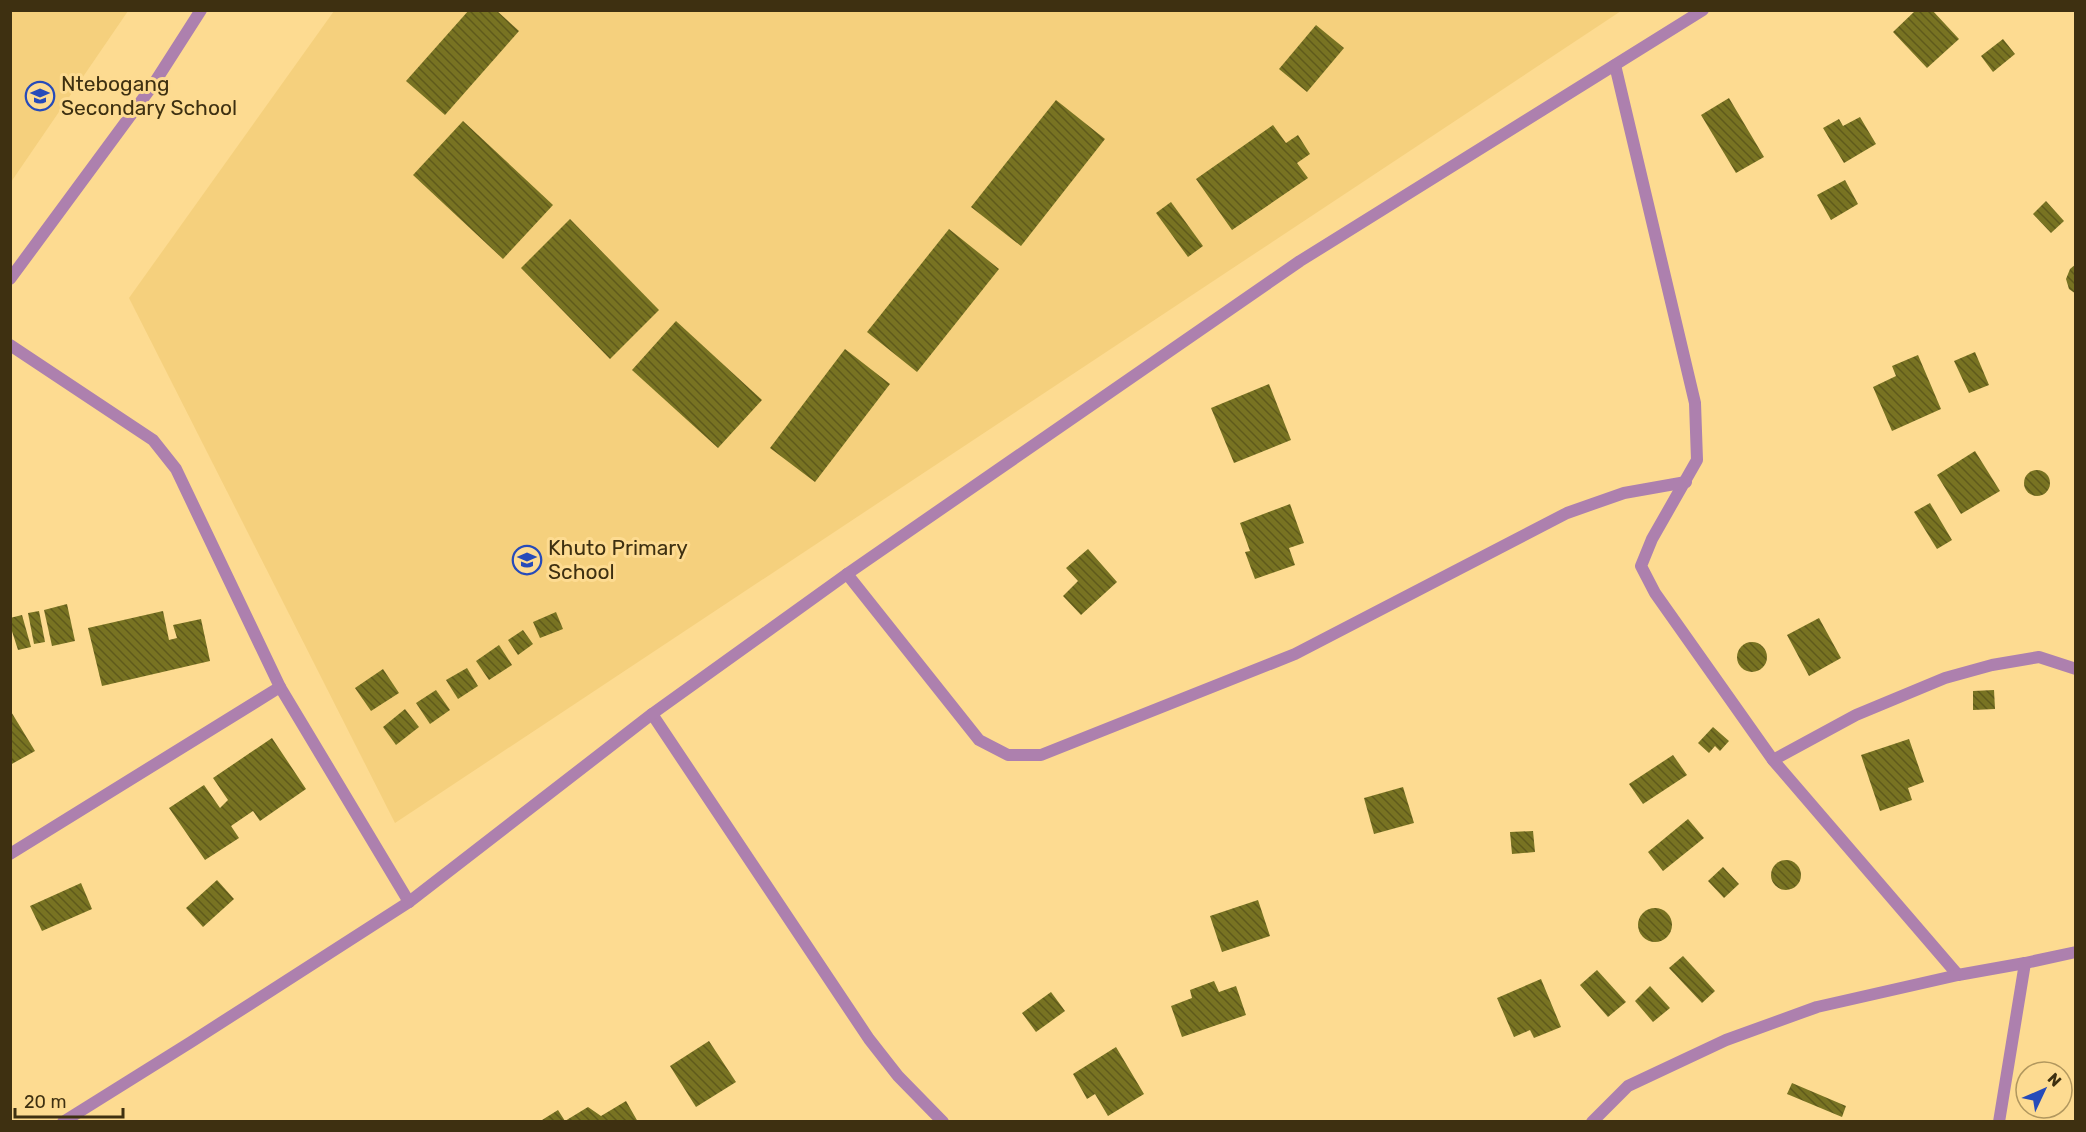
<svg xmlns="http://www.w3.org/2000/svg" width="2086" height="1132" font-family="Rubik,sans-serif">
<defs>
<pattern id="building-back-hatch" width="6" height="6" patternUnits="userSpaceOnUse" patternTransform="scale(1.5)"><rect width="6" height="6" fill="#787322"/><path d="M-1 5l2 2M0 0l6 6M5-1l2 2" fill="none" stroke="#5f5a1b"/></pattern>
</defs>
<rect width="100%" height="100%" fill="#fddb91"/>
<g fill="#f5d07d">
<path d="M 11,10 L 128,11 L 11,182 L 10,11 Z"/>
<path d="M 334,11 L 1621,11 L 395,823 L 129,298 Z"/>
</g>
<g fill="url(#building-back-hatch)">
<path d="M 469,10 L 496,10 L 519,31 L 445,115 L 406,81 Z"/>
<path d="M 1916,10 L 1932,10 L 1959,39 L 1927,68 L 1893,32 Z"/>
<path d="M 1316,25 L 1344,48 L 1307,92 L 1279,69 Z"/>
<path d="M 2003,39 L 2015,54 L 1993,72 L 1981,56 Z"/>
<path d="M 1729,98 L 1764,157 L 1736,173 L 1701,115 Z"/>
<path d="M 1056,100 L 1105,139 L 1021,246 L 971,207 Z"/>
<path d="M 1860,117 L 1876,144 L 1844,163 L 1823,128 L 1839,119 L 1843,126 Z"/>
<path d="M 463,121 L 553,205 L 503,259 L 413,175 Z"/>
<path d="M 1273,125 L 1286,143 L 1298,135 L 1310,154 L 1297,163 L 1308,178 L 1232,230 L 1196,179 Z"/>
<path d="M 1845,180 L 1858,204 L 1831,220 L 1817,195 Z"/>
<path d="M 2046,201 L 2064,221 L 2051,233 L 2033,214 Z"/>
<path d="M 1171,202 L 1203,246 L 1188,257 L 1156,213 Z"/>
<path d="M 570,219 L 659,310 L 610,359 L 521,268 Z"/>
<path d="M 949,229 L 999,269 L 917,372 L 867,332 Z"/>
<path d="M 2076,264 L 2076,294 L 2069,289 L 2066,279 L 2070,269 Z"/>
<path d="M 676,321 L 762,400 L 718,448 L 632,370 Z"/>
<path d="M 845,349 L 890,384 L 815,482 L 770,448 Z"/>
<path d="M 1975,352 L 1989,385 L 1969,393 L 1954,361 Z"/>
<path d="M 1918,355 L 1941,409 L 1892,431 L 1873,387 L 1896,376 L 1892,366 Z"/>
<path d="M 1269,384 L 1291,440 L 1234,463 L 1211,408 Z"/>
<path d="M 1975,451 L 2000,491 L 1961,514 L 1937,475 Z"/>
<circle cx="2037" cy="483" r="13"/>
<path d="M 1930,503 L 1952,540 L 1937,549 L 1914,512 Z"/>
<path d="M 1290,504 L 1304,543 L 1289,548 L 1295,565 L 1255,579 L 1245,552 L 1250,551 L 1240,523 Z"/>
<path d="M 1088,549 L 1117,582 L 1081,615 L 1063,596 L 1078,581 L 1066,568 Z"/>
<path d="M 67,604 L 75,641 L 52,646 L 44,610 Z"/>
<path d="M 39,611 L 45,642 L 34,644 L 28,613 Z"/>
<path d="M 163,611 L 169,640 L 177,638 L 173,625 L 201,619 L 210,661 L 102,686 L 88,628 Z"/>
<path d="M 556,612 L 563,629 L 540,638 L 533,622 Z"/>
<path d="M 22,615 L 31,647 L 18,650 L 10,625 L 10,618 Z"/>
<path d="M 1819,618 L 1841,658 L 1809,676 L 1787,635 Z"/>
<path d="M 523,630 L 533,644 L 518,655 L 508,640 Z"/>
<circle cx="1752" cy="657" r="15"/>
<path d="M 499,645 L 512,665 L 489,680 L 476,661 Z"/>
<path d="M 467,668 L 478,686 L 458,699 L 446,680 Z"/>
<path d="M 383,669 L 399,693 L 371,711 L 355,688 Z"/>
<path d="M 436,690 L 450,710 L 430,724 L 416,703 Z"/>
<path d="M 1994,690 L 1995,709 L 1973,710 L 1973,691 Z"/>
<path d="M 405,709 L 419,727 L 396,745 L 383,727 Z"/>
<path d="M 10,710 L 35,751 L 10,765 Z"/>
<path d="M 1713,727 L 1729,741 L 1720,751 L 1715,746 L 1709,753 L 1698,743 Z"/>
<path d="M 272,738 L 306,789 L 260,821 L 253,811 L 231,826 L 239,838 L 205,860 L 169,808 L 204,785 L 220,808 L 228,800 L 213,778 Z"/>
<path d="M 1909,739 L 1924,782 L 1908,788 L 1912,800 L 1880,811 L 1861,755 Z"/>
<path d="M 1673,755 L 1687,775 L 1643,804 L 1629,784 Z"/>
<path d="M 1403,787 L 1414,823 L 1374,834 L 1364,798 Z"/>
<path d="M 1688,819 L 1704,838 L 1663,871 L 1648,852 Z"/>
<path d="M 1533,831 L 1535,852 L 1512,854 L 1510,832 Z"/>
<circle cx="1786" cy="875" r="15"/>
<path d="M 1723,867 L 1739,884 L 1724,898 L 1708,881 Z"/>
<path d="M 217,880 L 234,899 L 203,927 L 186,908 Z"/>
<path d="M 81,883 L 92,909 L 42,931 L 30,906 Z"/>
<path d="M 1258,900 L 1270,936 L 1222,952 L 1210,916 Z"/>
<circle cx="1655" cy="925" r="17"/>
<path d="M 1683,956 L 1715,991 L 1702,1003 L 1669,968 Z"/>
<path d="M 1597,970 L 1626,1002 L 1608,1017 L 1580,985 Z"/>
<path d="M 1541,979 L 1561,1027 L 1534,1038 L 1530,1030 L 1514,1037 L 1497,998 Z"/>
<path d="M 1214,981 L 1219,992 L 1236,986 L 1246,1015 L 1182,1037 L 1171,1006 L 1192,998 L 1190,990 Z"/>
<path d="M 1650,986 L 1670,1008 L 1653,1022 L 1635,1001 Z"/>
<path d="M 1051,992 L 1065,1011 L 1036,1032 L 1022,1013 Z"/>
<path d="M 709,1041 L 736,1082 L 696,1107 L 670,1066 Z"/>
<path d="M 1116,1047 L 1144,1094 L 1108,1116 L 1095,1094 L 1087,1099 L 1073,1074 Z"/>
<path d="M 1792,1083 L 1846,1106 L 1842,1117 L 1787,1094 Z"/>
<path d="M 626,1101 L 638,1122 L 543,1122 L 542,1120 L 558,1110 L 565,1121 L 588,1107 L 601,1116 Z"/>
</g>
<g fill="none" stroke-linecap="round" stroke-linejoin="round">
<g stroke="#ad80ae" stroke-width="12">
<path d="M 1615,65 L 1695,403 L 1697,460 L 1652,539 L 1641,566 L 1655,593 L 1773,760 L 1958,975"/>
<path d="M 10,345 L 153,440 L 176,469 L 280,687 L 409,902"/>
<path d="M 847,574 L 979,740 L 1008,755 L 1041,755 L 1295,654 L 1567,513 L 1624,493 L 1686,482"/>
<path d="M 652,714 L 869,1039 L 898,1076 L 943,1122"/>
<path d="M 1773,760 L 1856,715 L 1945,678 L 1992,665 L 2039,657 L 2076,669"/>
<path d="M 10,854 L 280,687"/>
<path d="M 63,1122 L 191,1042 L 409,902 L 652,714 L 847,574 L 1300,261 L 1703,10"/>
<path d="M 1592,1122 L 1628,1086 L 1726,1040 L 1817,1007 L 1958,975 L 2025,963 L 2076,952"/>
<path d="M 1999,1122 L 2025,963"/>
</g>
<path stroke="#ad80ae" stroke-width="12" d="M 10,279 L 153,85 L 201,10"/>
</g>
<defs>
<g id="school-ring" transform="scale(1.5)"><circle r="9.5" fill="#fddb91" stroke="#264bba" stroke-width="1.5"/><path d="M0-5L7-2L0 1L-7-2ZM-4 1L0 2.5L4 1V4Q0 6-4 4Z" fill="#264bba"/></g>
</defs>
<g fill-rule="evenodd">
<use href="#school-ring" x="40" y="96"/>
<use href="#school-ring" x="527" y="560"/>
</g>
<g text-anchor="middle" stroke-width="6" stroke-linejoin="round" paint-order="stroke">
<g font-size="21" fill="#3e3011" stroke="#fddb91" text-anchor="start">
<text x="61" y="91">Ntebogang<tspan x="61" dy="24">Secondary School</tspan></text>
<text x="548" y="555">Khuto Primary<tspan x="548" dy="24">School</tspan></text>
</g>
</g>
<rect width="2086" height="1132" fill="none" stroke="#3e3011" stroke-width="24"/>
<g transform="translate(2044 1090) rotate(46)"><circle r="28" fill="#fddb91" stroke="#b1975e" stroke-width="1.5"/>
<path d="M0-4.5L10 22L0 15L-10 22Z" fill="#264bba"/>
<text y="-9" font-size="16" font-weight="bold" text-anchor="middle" fill="#3e3011">N</text>
</g>
<path d="M15 1108v9h108v-9" fill="none" stroke="#3e3011" stroke-width="3"/>
<text x="24" y="1108" font-size="18" fill="#3e3011" stroke="#fddb91" stroke-width="4.5" paint-order="stroke">20 m</text>
</svg>
